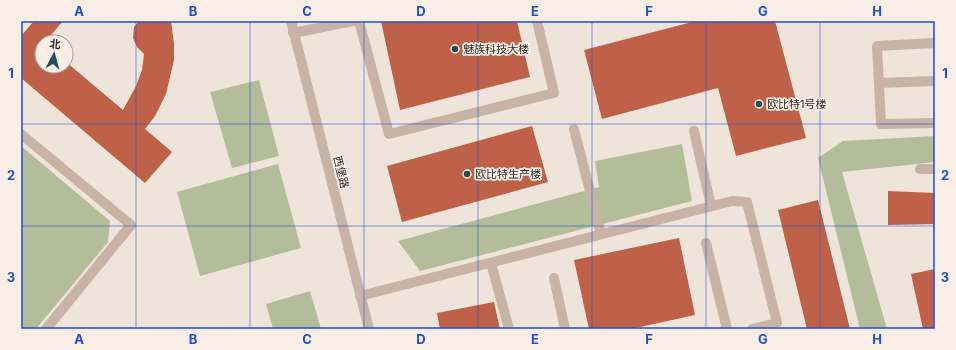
<svg xmlns="http://www.w3.org/2000/svg" width="956" height="350" font-family="Inter,'Noto Sans SC',sans-serif">
<rect width="100%" height="100%" fill="#efe4d9"/>
<g fill="#b3bd9a">
<path d="M 259,80 L 279,156 L 232,168 L 210,92 Z"/>
<path d="M 935,136 L 935,162 L 842,172 L 887,329 L 860,329 L 818,158 L 843,141 Z"/>
<path d="M 682,144 L 692,201 L 420,271 L 398,241 L 599,187 L 595,161 Z"/>
<path d="M 21,146 L 110,221 L 108,242 L 36,329 L 21,329 Z"/>
<path d="M 278,164 L 301,248 L 200,276 L 177,192 Z"/>
<path d="M 310,291 L 321,329 L 273,329 L 266,304 Z"/>
</g>
<g fill="#be6148">
<path d="M 34,21 L 63,21 L 45,42 L 42,42 L 42,66 L 66,66 L 66,62 L 123,110 L 136,86 L 142,70 L 144,54 L 137,47 L 133,38 L 134,27 L 139,21 L 171,21 L 174,43 L 174,60 L 166,94 L 155,116 L 145,129 L 172,152 L 145,183 L 21,78 L 21,36 Z"/>
<path d="M 381,21 L 517,21 L 530,77 L 400,110 Z"/>
<path d="M 696,21 L 775,21 L 806,138 L 736,156 L 718,88 L 602,119 L 584,50 Z"/>
<path d="M 532,126 L 548,182 L 402,222 L 387,166 Z"/>
<path d="M 888,191 L 935,193 L 935,224 L 888,225 Z"/>
<path d="M 818,200 L 850,329 L 807,329 L 778,210 Z"/>
<path d="M 679,238 L 695,315 L 631,329 L 589,329 L 574,260 Z"/>
<path d="M 935,269 L 935,329 L 923,329 L 911,274 Z"/>
<path d="M 494,302 L 500,329 L 440,329 L 437,313 Z"/>
</g>
<g fill="none" stroke-linecap="round" stroke-linejoin="round">
<g stroke="#c7b4a6" stroke-width="10">
<path d="M 291,21 L 369,329"/>
<path d="M 359,21 L 389,134 L 554,93 L 537,21"/>
<path d="M 293,33 L 353,21"/>
<path d="M 935,43 L 877,46 L 881,124 L 935,123"/>
<path d="M 879,83 L 935,81"/>
<path d="M 574,129 L 601,234"/>
<path d="M 694,131 L 711,206"/>
<path d="M 21,134 L 131,225 L 46,329"/>
<path d="M 920,169 L 935,169"/>
<path d="M 706,243 L 727,329"/>
<path d="M 491,263 L 509,329"/>
<path d="M 554,278 L 565,329"/>
<path d="M 360,296 L 732,201 L 747,202 L 777,323 L 752,329"/>
</g>
</g>
<path fill="none" stroke="#1d4ed8" stroke-width="1" stroke-opacity="0.55" d="M 136,21 L 136,329M 250,21 L 250,329M 364,21 L 364,329M 478,21 L 478,329M 592,21 L 592,329M 706,21 L 706,329M 820,21 L 820,329M 21,124 L 935,124M 21,226 L 935,226"/>
<g fill="#1f5052" stroke="#f8eee5" stroke-width="1.5">
<circle cx="455" cy="49" r="4"/>
<circle cx="759" cy="104" r="4"/>
<circle cx="467" cy="174" r="4"/>
</g>
<g text-anchor="middle" stroke-width="3.5" stroke-linejoin="round" paint-order="stroke">
<g font-size="11" fill="#332a27" stroke="#f8eee5" text-anchor="start">
<text x="463" y="53">魅族科技大楼</text>
<text x="767" y="108">欧比特1号楼</text>
<text x="475" y="178">欧比特生产楼</text>
</g>
<g font-size="11" fill="#332a27" stroke="#f8eee5">
<text transform="translate(341 172) rotate(76)" y="4">西堡路</text>
</g>
</g>
<rect width="956" height="350" fill="none" stroke="#f8eee5" stroke-width="44"/>
<g transform="translate(54 54) rotate(6)"><circle r="19" fill="#f8eee5" stroke="#a9a099"/>
<path d="M0-3L7 15L0 10L-7 15Z" fill="#1f5052"/>
<text y="-6" font-size="11" font-weight="bold" text-anchor="middle" fill="#332a27">北</text>
</g>
<rect x="22" y="22" width="912" height="306" fill="none" stroke="#1d4ed8" stroke-width="1.5"/>
<g font-size="13" text-anchor="middle" font-weight="bold" fill="#1d4ed8">
<text x="79" y="16">A</text>
<text x="193" y="16">B</text>
<text x="307" y="16">C</text>
<text x="421" y="16">D</text>
<text x="535" y="16">E</text>
<text x="649" y="16">F</text>
<text x="763" y="16">G</text>
<text x="877" y="16">H</text>
<text x="11" y="78">1</text>
<text x="945" y="78">1</text>
<text x="11" y="180">2</text>
<text x="945" y="180">2</text>
<text x="11" y="282">3</text>
<text x="945" y="282">3</text>
<text x="79" y="344">A</text>
<text x="193" y="344">B</text>
<text x="307" y="344">C</text>
<text x="421" y="344">D</text>
<text x="535" y="344">E</text>
<text x="649" y="344">F</text>
<text x="763" y="344">G</text>
<text x="877" y="344">H</text>
</g>
</svg>
